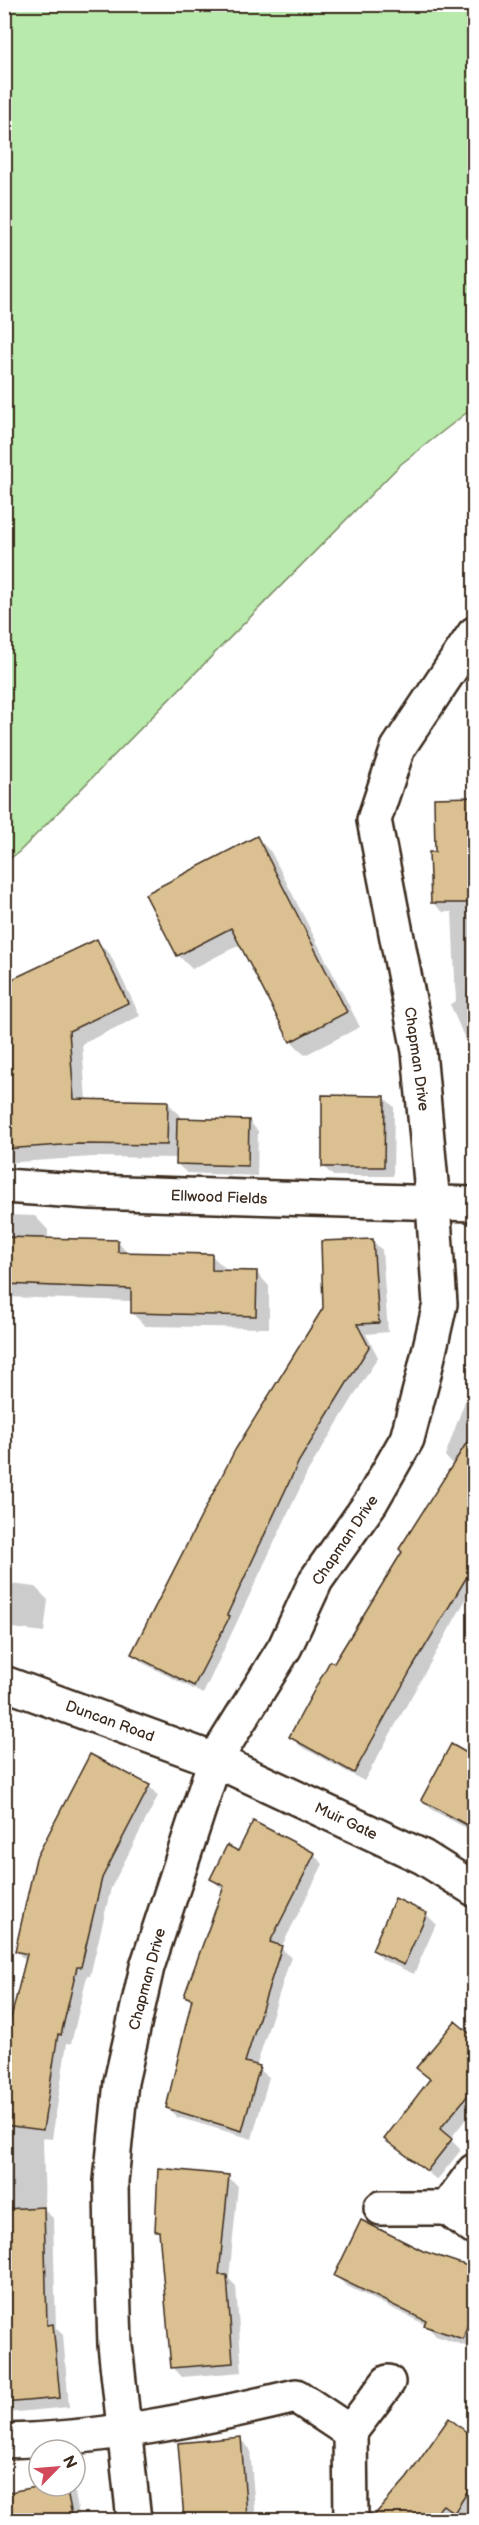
<svg xmlns="http://www.w3.org/2000/svg" width="479" height="2525" font-family="'Balsamiq Sans',sans-serif">
<rect width="100%" height="100%" fill="#fff"/>
<filter id="ink" filterUnits="userSpaceOnUse"><feTurbulence type="fractalNoise" baseFrequency=".0167" numOctaves="2"/><feDisplacementMap in="SourceGraphic" scale="12" xChannelSelector="R" yChannelSelector="G"/><feConvolveMatrix kernelMatrix="1 2 1 2 8 2 1 2 1" color-interpolation-filters="sRGB"/></filter>
<g filter="url(#ink)">
<path fill="#b8eaab" stroke="#7a8a64" stroke-width="1.5" d="M 5,4 L 474,5 L 474,407 L 401,464 L 19,852 L 5,862 Z"/>
<g fill="#0003">
<path d="M 435,799 L 474,799 L 474,1060 L 450,1004 L 456,1001 L 452,912 L 443,912 L 433,903 L 436,854 Z"/>
<path d="M 257,838 L 271,852 L 360,1027 L 305,1055 L 291,1041 L 241,944 L 192,969 L 178,955 Z"/>
<path d="M 97,941 L 110,954 L 140,1016 L 82,1044 L 86,1101 L 167,1102 L 181,1116 L 181,1120 L 249,1121 L 258,1131 L 257,1176 L 187,1173 L 177,1164 L 178,1158 L 92,1157 L 4,1163 L 4,985 Z"/>
<path d="M 384,1097 L 394,1107 L 393,1176 L 333,1176 L 323,1166 Z"/>
<path d="M 4,1215 L 35,1216 L 48,1230 L 48,1240 L 118,1242 L 129,1253 L 211,1255 L 225,1268 L 225,1272 L 256,1272 L 269,1286 L 269,1328 L 145,1326 L 132,1313 L 132,1301 L 4,1297 Z"/>
<path d="M 372,1240 L 382,1250 L 388,1332 L 366,1334 L 378,1357 L 308,1471 L 203,1694 L 143,1663 L 133,1653 Z"/>
<path d="M 474,1376 L 474,1585 L 364,1781 L 300,1746 L 291,1736 L 454,1466 L 445,1456 Z"/>
<path d="M 4,1583 L 35,1587 L 48,1600 L 44,1632 L 4,1627 Z"/>
<path d="M 452,1746 L 474,1759 L 474,1832 L 432,1810 L 423,1800 Z"/>
<path d="M 149,1786 L 158,1796 L 111,1888 L 90,1976 L 87,1976 L 71,2044 L 67,2043 L 52,2139 L 43,2138 L 45,2211 L 53,2218 L 56,2328 L 63,2335 L 69,2407 L 7,2413 L 4,2411 L 4,2034 L 9,2034 L 26,1961 L 16,1951 Z"/>
<path d="M 238,1853 L 314,1854 L 323,1864 L 281,1948 L 291,1957 L 256,2067 L 269,2077 L 252,2139 L 177,2117 L 167,2108 L 193,2003 L 185,1996 L 224,1890 L 211,1879 Z"/>
<path d="M 426,1914 L 436,1924 L 414,1974 L 383,1960 L 374,1950 Z"/>
<path d="M 474,2030 L 474,2109 L 450,2139 L 461,2150 L 437,2180 L 386,2138 Z"/>
<path d="M 228,2177 L 238,2186 L 229,2279 L 236,2286 L 242,2372 L 182,2377 L 173,2367 L 160,2234 L 157,2230 Z"/>
<path d="M 422,2253 L 474,2270 L 474,2349 L 436,2336 L 426,2325 L 345,2285 L 336,2275 Z"/>
<path d="M 449,2420 L 474,2439 L 474,2506 L 465,2520 L 454,2514 L 447,2520 L 373,2520 L 408,2479 Z"/>
<path d="M 240,2439 L 250,2449 L 256,2520 L 185,2520 L 179,2444 Z"/>
<path d="M 49,2486 L 68,2486 L 75,2493 L 80,2520 L 8,2520 L 4,2500 Z"/>
</g>
<g fill="#dbc191" stroke="#3b2a1e" stroke-width="1.5">
<path d="M 474,797 L 474,903 L 431,903 L 429,852 L 435,852 L 434,798 Z"/>
<path d="M 257,836 L 347,1012 L 290,1042 L 231,928 L 177,956 L 145,894 Z"/>
<path d="M 97,939 L 128,1003 L 69,1031 L 74,1099 L 168,1101 L 167,1145 L 77,1144 L 4,1149 L 4,983 Z"/>
<path d="M 322,1095 L 385,1096 L 384,1167 L 322,1167 Z"/>
<path d="M 177,1118 L 249,1120 L 248,1166 L 176,1164 Z"/>
<path d="M 4,1237 L 118,1240 L 118,1252 L 212,1254 L 212,1270 L 257,1271 L 256,1316 L 131,1313 L 131,1289 L 4,1284 Z"/>
<path d="M 373,1239 L 379,1323 L 357,1324 L 369,1347 L 299,1461 L 227,1615 L 230,1616 L 194,1686 L 131,1654 L 235,1450 L 323,1308 L 321,1241 Z"/>
<path d="M 474,1431 L 474,1565 L 411,1670 L 354,1773 L 289,1737 L 330,1661 L 334,1663 L 402,1552 L 399,1549 Z"/>
<path d="M 451,1744 L 474,1757 L 474,1829 L 421,1800 Z"/>
<path d="M 90,1754 L 150,1785 L 102,1878 L 81,1967 L 77,1967 L 61,2035 L 58,2034 L 43,2130 L 4,2125 L 4,2046 L 27,1954 L 15,1951 L 36,1858 Z"/>
<path d="M 253,1821 L 315,1853 L 270,1942 L 282,1946 L 245,2062 L 260,2066 L 242,2131 L 166,2108 L 192,1999 L 184,1996 L 224,1886 L 210,1879 L 227,1845 L 238,1851 Z"/>
<path d="M 395,1898 L 427,1913 L 404,1965 L 372,1950 Z"/>
<path d="M 455,2021 L 474,2037 L 474,2088 L 440,2129 L 452,2139 L 427,2171 L 384,2139 L 430,2079 L 416,2068 Z"/>
<path d="M 158,2168 L 229,2175 L 219,2275 L 227,2275 L 233,2363 L 171,2368 L 159,2231 L 155,2231 Z"/>
<path d="M 44,2207 L 47,2325 L 53,2324 L 60,2398 L 4,2403 L 4,2209 Z"/>
<path d="M 361,2220 L 423,2251 L 474,2268 L 474,2304 L 463,2339 L 424,2326 L 426,2321 L 334,2276 Z"/>
<path d="M 449,2418 L 474,2438 L 474,2482 L 454,2513 L 443,2505 L 429,2520 L 370,2520 L 407,2478 Z"/>
<path d="M 241,2437 L 247,2517 L 184,2520 L 178,2443 Z"/>
<path d="M 41,2486 L 66,2486 L 73,2520 L 4,2520 L 4,2493 Z"/>
</g>
<g fill="none" stroke-linecap="round" stroke-linejoin="round">
<g stroke="#3b2a1e" stroke-width="38">
<g id="minor">
<path d="M 4,1186 L 91,1192 L 474,1204"/>
<path d="M 4,1683 L 215,1760 L 423,1857 L 474,1889"/>
<path d="M 381,2208 L 447,2208 L 474,2228"/>
<path d="M 447,2208 L 474,2171"/>
<path d="M 4,2441 C 103,2439 200,2419 296,2396 L 350,2432"/>
<path d="M 134,2520 L 115,2345 L 112,2251 L 111,2181 L 121,2082 L 147,1967 L 215,1760 L 285,1647 L 316,1580 L 371,1502 L 407,1439 L 423,1378 L 440,1304 L 433,1204 L 419,1051 L 374,820 L 398,748 L 474,634"/>
<path d="M 351,2520 L 350,2432 L 388,2382"/>
</g>
</g>
<use href="#minor" stroke="#fff" stroke-width="33"/>
</g>
</g>
<g text-anchor="middle" stroke-width="4.5" stroke-linejoin="round" paint-order="stroke">
<g font-size="15" fill="#3b2a1e" stroke="#fff">
<text transform="translate(417 1059) rotate(82)" y="5">Chapman Drive</text>
<text transform="translate(219 1197) rotate(2)" y="5">Ellwood Fields</text>
<text transform="translate(345 1540) rotate(-56)" y="5">Chapman Drive</text>
<text transform="translate(110 1721) rotate(20)" y="5">Duncan Road</text>
<text transform="translate(346 1821) rotate(25)" y="5">Muir Gate</text>
<text transform="translate(147 1979) rotate(-75)" y="5">Chapman Drive</text>
</g>
</g>
<rect width="479" height="2525" fill="none" stroke="#fff" stroke-width="24"/>
<rect x="12" y="12" width="455" height="2501" fill="none" stroke="#3b2a1e" stroke-width="2" filter="url(#ink)"/>
<g transform="translate(57 2468) rotate(65)"><circle r="28" fill="#ffffff" stroke="#b1aaa5" stroke-width="1.5"/>
<path d="M0-4.5L10 22L0 15L-10 22Z" fill="#d1495b"/>
<text y="-9" font-size="16" font-weight="bold" text-anchor="middle" fill="#3b2a1e">N</text>
</g>
</svg>
